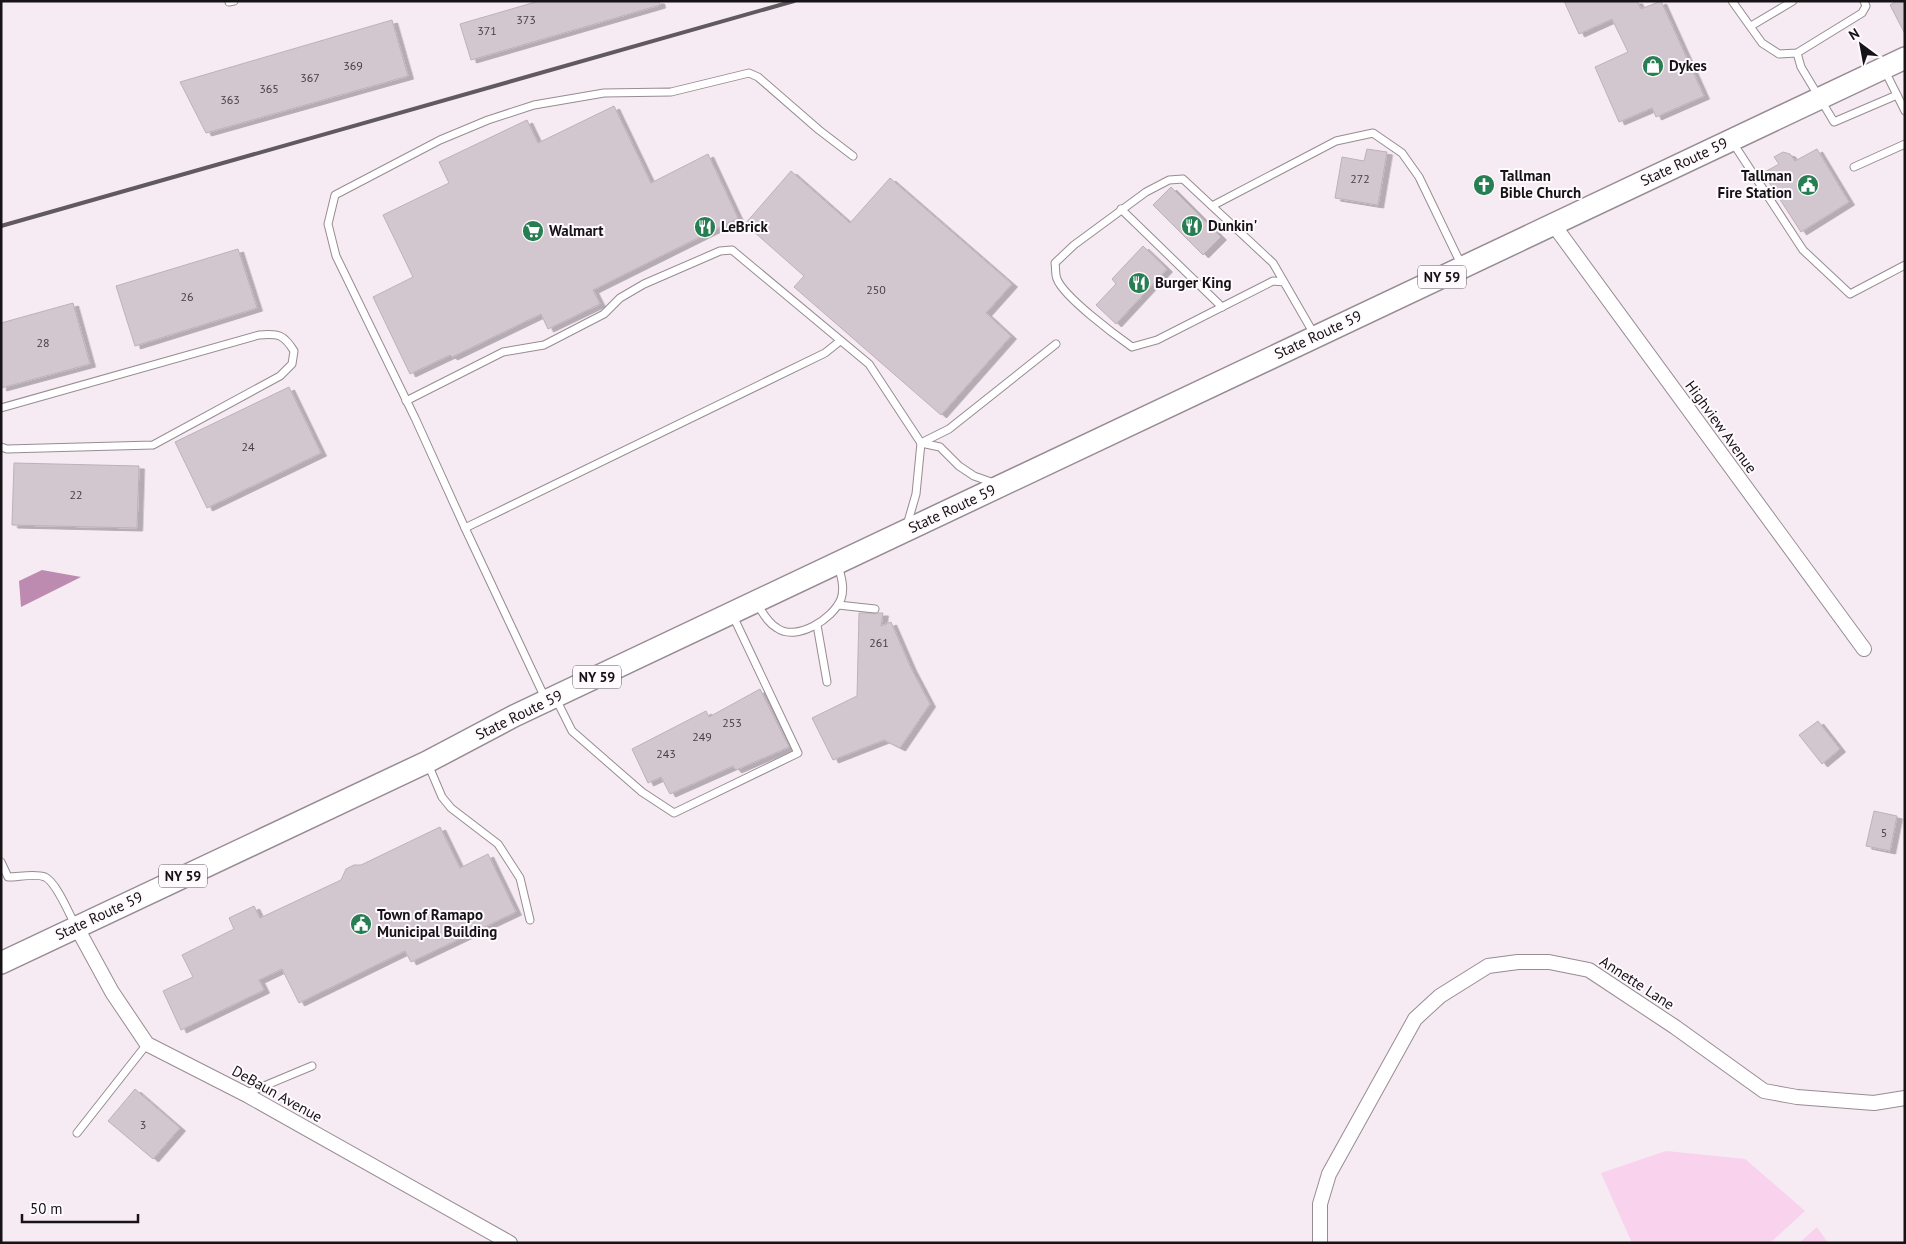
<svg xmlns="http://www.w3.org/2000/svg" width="1906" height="1244" font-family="'PT Sans',sans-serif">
<defs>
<filter id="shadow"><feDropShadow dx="5.5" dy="3" stdDeviation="0" flood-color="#0004"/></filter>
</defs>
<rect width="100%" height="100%" fill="#f6eaf3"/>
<g fill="#f9d2ed">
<path d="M 1666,1151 L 1745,1159 L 1805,1211 L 1770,1243 L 1632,1243 L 1601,1173 Z"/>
<path d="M 1817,1227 L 1828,1243 L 1799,1243 Z"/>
</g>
<path fill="#bd8baf" d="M 42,570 L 81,577 L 21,607 L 19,581 Z"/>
<g fill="#d3c7cf" stroke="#bdb1b9" filter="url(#shadow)">
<path d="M 539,1 L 659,1 L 660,5 L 471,60 L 460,24 Z"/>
<path d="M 1564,1 L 1637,1 L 1641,9 L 1661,1 L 1704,96 L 1656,117 L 1652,108 L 1619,122 L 1595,67 L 1628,52 L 1612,19 L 1579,34 Z"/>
<path d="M 1897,1 L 1905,1 L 1905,34 L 1890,5 Z"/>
<path d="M 392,20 L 408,76 L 206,133 L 180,82 Z"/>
<path d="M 614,106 L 651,183 L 708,154 L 738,218 L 593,290 L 600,304 L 548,329 L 541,314 L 452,357 L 450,355 L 410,374 L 373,297 L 413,277 L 383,215 L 449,183 L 439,162 L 527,120 L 538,143 Z"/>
<path d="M 1367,149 L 1387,152 L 1378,205 L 1335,198 L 1342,157 L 1364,161 Z"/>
<path d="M 1817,149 L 1849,202 L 1801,232 L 1763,173 L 1779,164 L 1774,157 L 1783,152 L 1790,154 L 1795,161 Z"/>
<path d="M 791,171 L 850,223 L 890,178 L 1012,284 L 986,313 L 1011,336 L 941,415 L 794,287 L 804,276 L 745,224 Z"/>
<path d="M 1171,187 L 1221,237 L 1203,255 L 1153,205 Z"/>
<path d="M 1143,246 L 1167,269 L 1116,324 L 1096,305 L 1116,284 L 1112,279 Z"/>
<path d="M 238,249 L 257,308 L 135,346 L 116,286 Z"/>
<path d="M 73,303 L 90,364 L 1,388 L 1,323 Z"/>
<path d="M 289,387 L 321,453 L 207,508 L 175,442 Z"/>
<path d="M 14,463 L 139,466 L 137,528 L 12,525 Z"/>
<path d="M 859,613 L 883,613 L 881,626 L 891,622 L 911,668 L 930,704 L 900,748 L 884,740 L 833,760 L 812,718 L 857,696 Z"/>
<path d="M 760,689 L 789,747 L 736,770 L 733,766 L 670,794 L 661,777 L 648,783 L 632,749 L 706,711 L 709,717 Z"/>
<path d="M 1818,721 L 1840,749 L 1822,764 L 1799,735 Z"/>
<path d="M 1874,811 L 1897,816 L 1890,851 L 1866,846 Z"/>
<path d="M 440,827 L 460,868 L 488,854 L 516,912 L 411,962 L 405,951 L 299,1003 L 282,969 L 259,980 L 264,990 L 181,1030 L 163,991 L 193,977 L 182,955 L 234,929 L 229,918 L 254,906 L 260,918 L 341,880 L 346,869 L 354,865 L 361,865 Z"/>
<path d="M 135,1089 L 180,1128 L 153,1159 L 108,1121 Z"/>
</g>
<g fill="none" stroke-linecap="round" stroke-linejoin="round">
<g stroke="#978c93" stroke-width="9">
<g id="service">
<path d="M 1732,1 L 1762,43 L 1779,54 L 1797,53 L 1862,13 L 1866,6 L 1864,1"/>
<path d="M 229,2 L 234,1"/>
<path d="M 1751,26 L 1793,1"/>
<path d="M 1797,53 L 1801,67 L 1834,122 L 1897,95"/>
<path d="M 1885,71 L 1905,111"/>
<path d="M 1733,143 L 1803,250 L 1850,294 L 1905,265"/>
<path d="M 1854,167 L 1905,144"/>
<path d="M 1212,206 L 1336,141 L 1373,133 L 1402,153 L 1419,177 L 1461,264"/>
<path d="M 1121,209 L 1222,307"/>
<path d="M 1284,282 L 1273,263 L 1183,179 L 1169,180 L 1146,192 L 1074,245 L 1055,263 C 1056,268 1055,274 1057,279 C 1064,297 1115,335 1132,347 L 1157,340 L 1273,281 L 1284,282 L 1314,334"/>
<path d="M 406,401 L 503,352 L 544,345 L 604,314 L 620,298 L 644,284 L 720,251 L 732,250 L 869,364 L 921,443 L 916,494 L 907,525"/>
<path d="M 1,408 L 259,335 C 279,333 284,335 294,351 L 292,364 L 280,376 L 153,445 L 7,449 L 1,447"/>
<path d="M 921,443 L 949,429 L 1056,344"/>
<path d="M 921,443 L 940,447 L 959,466 L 974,476 L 994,483"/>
<path d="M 465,528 L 825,353 L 840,341"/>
<path d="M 757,604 C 763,613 768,623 777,628 C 796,642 833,619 841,599 C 845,588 841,576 838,565"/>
<path d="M 838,605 L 875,609"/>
<path d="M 817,625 L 827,682"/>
<path d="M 545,698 L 465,528 L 415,418 L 336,256 L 328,224 L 335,195 L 440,140 L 488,120 L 534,105 L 604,93 L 671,92 L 749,73 L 758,77 L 819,130 L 853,156"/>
<path d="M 556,699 L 572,731 L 642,792 L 674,813 L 798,753 L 733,616"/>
<path d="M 428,764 L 442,797 L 451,808 L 498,844 L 520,878 L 530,920"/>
<path d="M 1,862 L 8,877 C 19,877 35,873 45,877 C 56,882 69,913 75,925"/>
<path d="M 245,1094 L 312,1066"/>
<path d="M 77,1133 L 147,1044"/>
</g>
</g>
<g stroke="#978c93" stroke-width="16">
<g id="minor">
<path d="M 1553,224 L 1864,649"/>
<path d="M 76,926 L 112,992 L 147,1044 L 245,1094 L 510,1243"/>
<path d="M 1320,1243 L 1320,1204 L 1329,1174 L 1415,1019 L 1440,996 L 1488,966 L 1518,962 L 1549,962 L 1589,970 L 1675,1027 L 1764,1091 L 1797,1097 L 1874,1103 L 1905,1098"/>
</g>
</g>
<g stroke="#978c93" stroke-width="24">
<path id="primary" d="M 1,963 L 427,762 L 514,716 L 1905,58"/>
</g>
<use href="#service" stroke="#fff" stroke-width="7"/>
<use href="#minor" stroke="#fff" stroke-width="14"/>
<use href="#primary" stroke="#fff" stroke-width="21"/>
<path stroke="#60595e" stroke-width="4" d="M 1,226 L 794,1"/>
</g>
<defs>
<g id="shop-disc" transform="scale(1.125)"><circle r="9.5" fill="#277e52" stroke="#fffafd"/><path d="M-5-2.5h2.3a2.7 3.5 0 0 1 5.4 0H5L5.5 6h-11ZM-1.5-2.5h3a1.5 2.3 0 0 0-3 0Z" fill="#fff"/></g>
<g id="church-disc" transform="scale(1.125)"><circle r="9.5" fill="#277e52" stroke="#fffafd"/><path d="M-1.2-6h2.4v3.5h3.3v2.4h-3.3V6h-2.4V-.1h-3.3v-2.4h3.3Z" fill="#fff"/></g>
<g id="civic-disc" transform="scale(1.125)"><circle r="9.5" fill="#277e52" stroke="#fffafd"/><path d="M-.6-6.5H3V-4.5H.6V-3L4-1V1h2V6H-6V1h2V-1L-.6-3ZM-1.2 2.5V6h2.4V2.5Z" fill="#fff"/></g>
<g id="restaurant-disc" transform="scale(1.125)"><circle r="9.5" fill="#277e52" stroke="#fffafd"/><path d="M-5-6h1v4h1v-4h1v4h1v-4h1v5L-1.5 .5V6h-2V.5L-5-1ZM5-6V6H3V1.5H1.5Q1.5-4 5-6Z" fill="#fff"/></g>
<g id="supermarket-disc" transform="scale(1.125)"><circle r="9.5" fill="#277e52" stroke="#fffafd"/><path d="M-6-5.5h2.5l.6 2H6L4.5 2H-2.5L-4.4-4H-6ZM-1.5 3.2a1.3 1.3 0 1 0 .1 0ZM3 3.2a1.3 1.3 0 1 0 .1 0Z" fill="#fff"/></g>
</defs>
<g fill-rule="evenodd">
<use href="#shop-disc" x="1653" y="66"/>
<use href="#church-disc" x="1484" y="185"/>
<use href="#civic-disc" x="1808" y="185"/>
<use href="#restaurant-disc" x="1192" y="226"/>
<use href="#restaurant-disc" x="705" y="227"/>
<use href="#supermarket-disc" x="533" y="231"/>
<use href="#restaurant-disc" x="1139" y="283"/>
<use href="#civic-disc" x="361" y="924"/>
</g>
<g text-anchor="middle" stroke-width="4" stroke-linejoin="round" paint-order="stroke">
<g font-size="12" fill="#453f44">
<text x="526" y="24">373</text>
<text x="487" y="35">371</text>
<text x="353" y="70">369</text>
<text x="310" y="82">367</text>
<text x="269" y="93">365</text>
<text x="230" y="104">363</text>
<text x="1360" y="183">272</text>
<text x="876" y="294">250</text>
<text x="187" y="301">26</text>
<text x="43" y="347">28</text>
<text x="248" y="451">24</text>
<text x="76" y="499">22</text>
<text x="879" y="647">261</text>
<text x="732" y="727">253</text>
<text x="702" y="741">249</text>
<text x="666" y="758">243</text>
<text x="1884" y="837">5</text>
<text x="143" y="1129">3</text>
</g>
<g fill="#fffafd" stroke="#5c585b" stroke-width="1">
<rect x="1418" y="265.5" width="48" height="23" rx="4"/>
<rect x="573" y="665.5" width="48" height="23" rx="4"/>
<rect x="159" y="864.5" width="48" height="23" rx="4"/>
</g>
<g font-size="14" font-weight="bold" fill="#161215">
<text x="1442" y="282">NY 59</text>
<text x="597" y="682">NY 59</text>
<text x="183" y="881">NY 59</text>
</g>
<g font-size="15" font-weight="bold" fill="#161215" stroke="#fffafd" text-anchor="start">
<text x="1669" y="71">Dykes</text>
<text x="1500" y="181">Tallman<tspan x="1500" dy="17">Bible Church</tspan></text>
<text x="1792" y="181" text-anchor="end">Tallman<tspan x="1792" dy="17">Fire Station</tspan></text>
<text x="1208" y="231">Dunkin'</text>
<text x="721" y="232">LeBrick</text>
<text x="549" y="236">Walmart</text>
<text x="1155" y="288">Burger King</text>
<text x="377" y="920">Town of Ramapo<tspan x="377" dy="17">Municipal Building</tspan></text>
</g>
<g font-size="15" fill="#161215" stroke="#fffafd">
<text transform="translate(1684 162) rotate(-25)" y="5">State Route 59</text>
<text transform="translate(1318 335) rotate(-25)" y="5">State Route 59</text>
<text transform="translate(1721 427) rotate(54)" y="5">Highview Avenue</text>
<text transform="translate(952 509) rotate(-25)" y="5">State Route 59</text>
<text transform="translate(519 715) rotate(-26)" y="5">State Route 59</text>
<text transform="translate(99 916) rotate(-25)" y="5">State Route 59</text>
<text transform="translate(1637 983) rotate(33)" y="5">Annette Lane</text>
<text transform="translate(277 1094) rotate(29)" y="5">DeBaun Avenue</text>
</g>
</g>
<rect width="1906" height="1244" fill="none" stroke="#161215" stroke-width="5"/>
<g transform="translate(1861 45) rotate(328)" stroke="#fffafd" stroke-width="4" paint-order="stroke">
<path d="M0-4L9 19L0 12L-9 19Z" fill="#161215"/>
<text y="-8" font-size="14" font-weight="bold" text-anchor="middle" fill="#161215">N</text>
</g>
<path d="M22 1214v8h116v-8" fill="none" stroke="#161215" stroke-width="2.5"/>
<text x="30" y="1214" font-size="15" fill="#161215" stroke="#fffafd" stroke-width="4" paint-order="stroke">50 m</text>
</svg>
